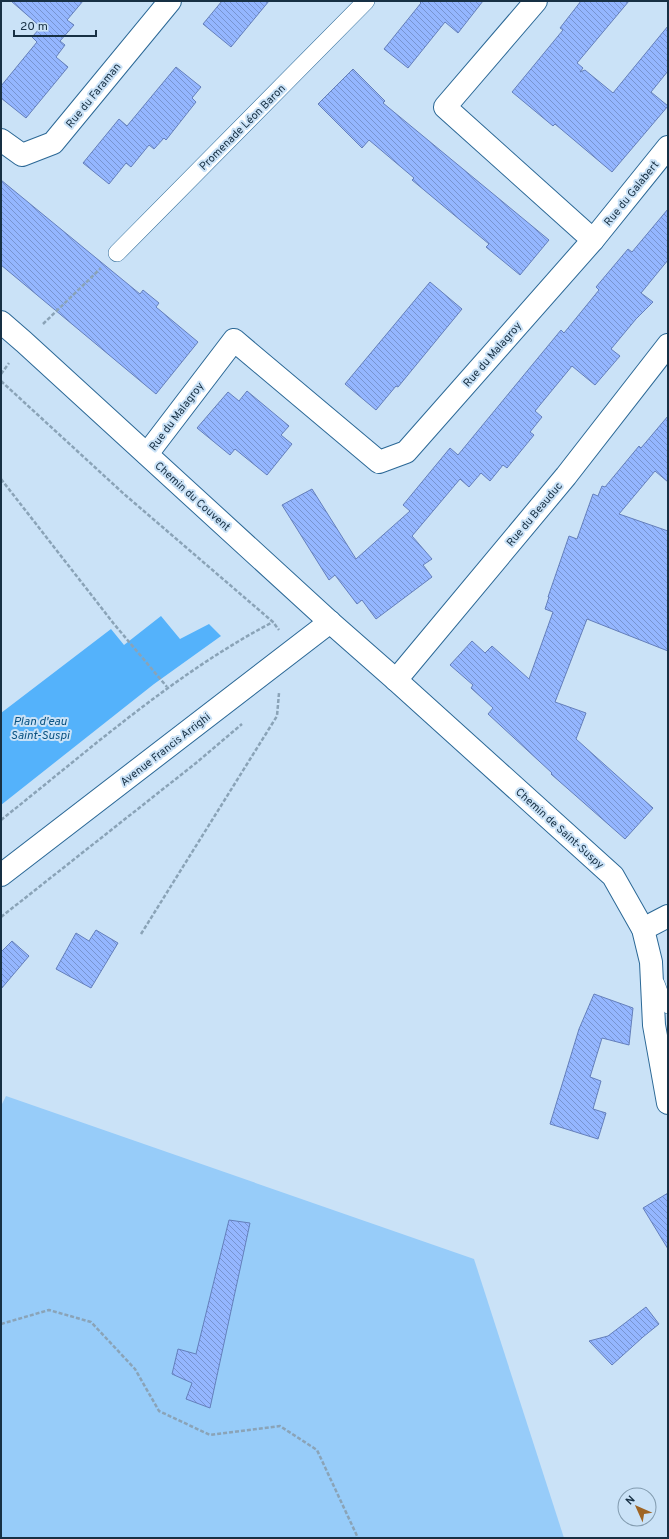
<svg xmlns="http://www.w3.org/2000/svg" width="669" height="1539" font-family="Overpass,sans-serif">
<defs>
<pattern id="building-back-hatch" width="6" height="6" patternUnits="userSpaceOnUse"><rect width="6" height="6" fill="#94b6ff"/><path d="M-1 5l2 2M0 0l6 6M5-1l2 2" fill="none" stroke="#7894d0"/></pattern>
</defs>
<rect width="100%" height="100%" fill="#cae2f7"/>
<path fill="#97ccf9" d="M 6,1096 L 474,1259 L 564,1538 L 1,1538 L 1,1106 Z"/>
<path fill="#54b2fb" d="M 161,616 L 180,639 L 209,624 L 221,636 L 154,684 L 1,805 L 1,713 L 111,629 L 124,645 Z"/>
<g fill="url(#building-back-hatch)" stroke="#647fbb">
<path d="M 11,1 L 83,1 L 67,20 L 74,25 L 60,41 L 65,45 L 56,57 L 68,67 L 26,118 L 1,98 L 1,86 L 37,42 L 32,37 L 41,27 Z"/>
<path d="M 222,1 L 269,1 L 231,47 L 203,24 Z"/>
<path d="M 419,1 L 483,1 L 458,33 L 445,22 L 408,68 L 384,49 L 421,3 Z"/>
<path d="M 581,1 L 629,1 L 577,63 L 583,68 L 580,72 L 585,70 L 613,93 L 668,26 L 668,71 L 651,92 L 668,106 L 612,172 L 555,124 L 553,126 L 512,92 L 563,30 L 560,28 Z"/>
<path d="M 176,67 L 201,87 L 192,98 L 196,102 L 166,140 L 164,138 L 154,149 L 149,145 L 131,167 L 126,163 L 109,184 L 83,163 L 119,119 L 127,126 Z"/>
<path d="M 353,69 L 385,101 L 383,103 L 549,240 L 520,275 L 486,247 L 489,244 L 412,180 L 414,178 L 369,140 L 362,148 L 318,104 Z"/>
<path d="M 1,180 L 140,294 L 143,290 L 159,303 L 156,307 L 198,342 L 156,394 L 1,265 Z"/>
<path d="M 668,209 L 668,260 L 641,293 L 653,302 L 636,319 L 611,349 L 620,356 L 595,385 L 572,366 L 535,411 L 542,417 L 530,432 L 534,435 L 507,468 L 503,465 L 490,481 L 481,473 L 469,487 L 460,479 L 412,536 L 432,559 L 423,565 L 432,577 L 376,619 L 362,600 L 357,604 L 335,575 L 329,580 L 282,505 L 312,489 L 356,559 L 410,511 L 403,505 L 450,448 L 458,455 L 561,330 L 564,333 L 599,290 L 596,287 L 628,249 L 632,252 Z"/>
<path d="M 430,282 L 462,309 L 398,387 L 396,386 L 376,410 L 345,384 Z"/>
<path d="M 247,391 L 289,426 L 281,435 L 292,444 L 267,475 L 235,449 L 230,455 L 197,428 L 228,392 L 239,401 Z"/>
<path d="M 668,416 L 668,482 L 655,471 L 619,514 L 668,531 L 668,651 L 587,619 L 555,702 L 586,713 L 576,739 L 653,808 L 625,839 L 551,774 L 552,773 L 488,714 L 493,708 L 471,688 L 473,685 L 450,665 L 472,641 L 485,653 L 492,646 L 529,679 L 553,612 L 545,609 L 549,597 L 548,597 L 569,536 L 577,539 L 593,494 L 598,496 L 602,486 L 605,487 L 639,446 L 641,448 Z"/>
<path d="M 96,930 L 118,943 L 91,988 L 56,969 L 76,933 L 89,941 Z"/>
<path d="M 12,941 L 29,956 L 1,989 L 1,952 Z"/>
<path d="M 594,994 L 633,1008 L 629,1045 L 602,1038 L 590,1077 L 601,1081 L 593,1109 L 606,1113 L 598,1139 L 550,1124 L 579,1029 Z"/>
<path d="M 668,1193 L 668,1249 L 643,1208 Z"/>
<path d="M 229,1220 L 250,1223 L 210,1408 L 186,1399 L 192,1383 L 172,1374 L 178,1349 L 196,1354 Z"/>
<path d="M 646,1307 L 659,1324 L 643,1337 L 612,1365 L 589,1341 L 608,1336 Z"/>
</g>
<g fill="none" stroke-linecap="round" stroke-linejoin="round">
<g stroke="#2b6896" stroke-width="12">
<path id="service" d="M 659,983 L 668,1008"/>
</g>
<g stroke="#2b6896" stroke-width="18">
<path id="pedestrian" d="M 117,253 L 366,1"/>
</g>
<g stroke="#2b6896" stroke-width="24">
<g id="minor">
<path d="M 1,140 L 22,155 L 53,143 L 170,1"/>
<path d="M 593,240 L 668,147"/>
<path d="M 1,322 L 24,342 L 330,622 L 396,680 L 613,876 L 643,929 L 651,962 L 654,1025 L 668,1103"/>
<path d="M 147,454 L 234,340 L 379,462 L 406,452 L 593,240 L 445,107 L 536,1"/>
<path d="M 396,680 L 566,476 L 668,345"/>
<path d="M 1,875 L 330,622"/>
<path d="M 643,929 L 668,916"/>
</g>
</g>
<g stroke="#8aa3b7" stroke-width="2.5" stroke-dasharray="4 2" stroke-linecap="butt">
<path d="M 43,324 L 101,268"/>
<path d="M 1,374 L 9,363"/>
<path d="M 1,381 L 124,494 L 273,622 L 279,630"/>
<path d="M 1,479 L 114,624 L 167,687"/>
<path d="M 1,820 C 88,751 175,673 273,622"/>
<path d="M 1,917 L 196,763 L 242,724"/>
<path d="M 141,934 L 277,716 L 279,693"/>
<path d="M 1,1324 L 49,1310 L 91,1322 L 135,1369 L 159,1411 L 210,1435 L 280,1426 L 317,1450 L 358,1538"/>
</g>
<use href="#service" stroke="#fff" stroke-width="11"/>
<use href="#pedestrian" stroke="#fff" stroke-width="17"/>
<use href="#minor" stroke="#fff" stroke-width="22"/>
</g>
<g text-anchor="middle" stroke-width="4" stroke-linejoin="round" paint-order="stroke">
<g font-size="11" fill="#173044" stroke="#cae2f7">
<text transform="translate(93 95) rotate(-51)" y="4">Rue du Faraman</text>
<text transform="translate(242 127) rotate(-45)" y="4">Promenade Léon Baron</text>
<text transform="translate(631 193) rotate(-51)" y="4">Rue du Galabert</text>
<text transform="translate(492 354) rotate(-49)" y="4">Rue du Malagroy</text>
<text transform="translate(176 416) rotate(-53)" y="4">Rue du Malagroy</text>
<text transform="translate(193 496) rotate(42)" y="4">Chemin du Couvent</text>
<text transform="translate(534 514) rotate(-50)" y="4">Rue du Beauduc</text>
<text transform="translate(165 749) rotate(-38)" y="4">Avenue Francis Arrighi</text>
<text transform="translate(560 828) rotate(42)" y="4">Chemin de Saint-Suspy</text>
</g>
<g font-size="12" font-style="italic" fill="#085180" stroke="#cae2f7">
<text x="40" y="725">Plan d'eau<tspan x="40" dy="14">Saint-Suspi</tspan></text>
</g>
</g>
<rect width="669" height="1539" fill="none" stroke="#173044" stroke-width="4"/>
<g transform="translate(637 1507) rotate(315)"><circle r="19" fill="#cae2f7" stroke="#829baf"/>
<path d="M0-3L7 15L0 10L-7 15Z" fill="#9f6524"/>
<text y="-6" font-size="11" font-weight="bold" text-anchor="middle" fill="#173044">N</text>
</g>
<path d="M14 30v6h82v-6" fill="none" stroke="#173044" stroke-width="2"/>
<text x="20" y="30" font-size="12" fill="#173044" stroke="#cae2f7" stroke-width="3" paint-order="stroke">20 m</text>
</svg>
